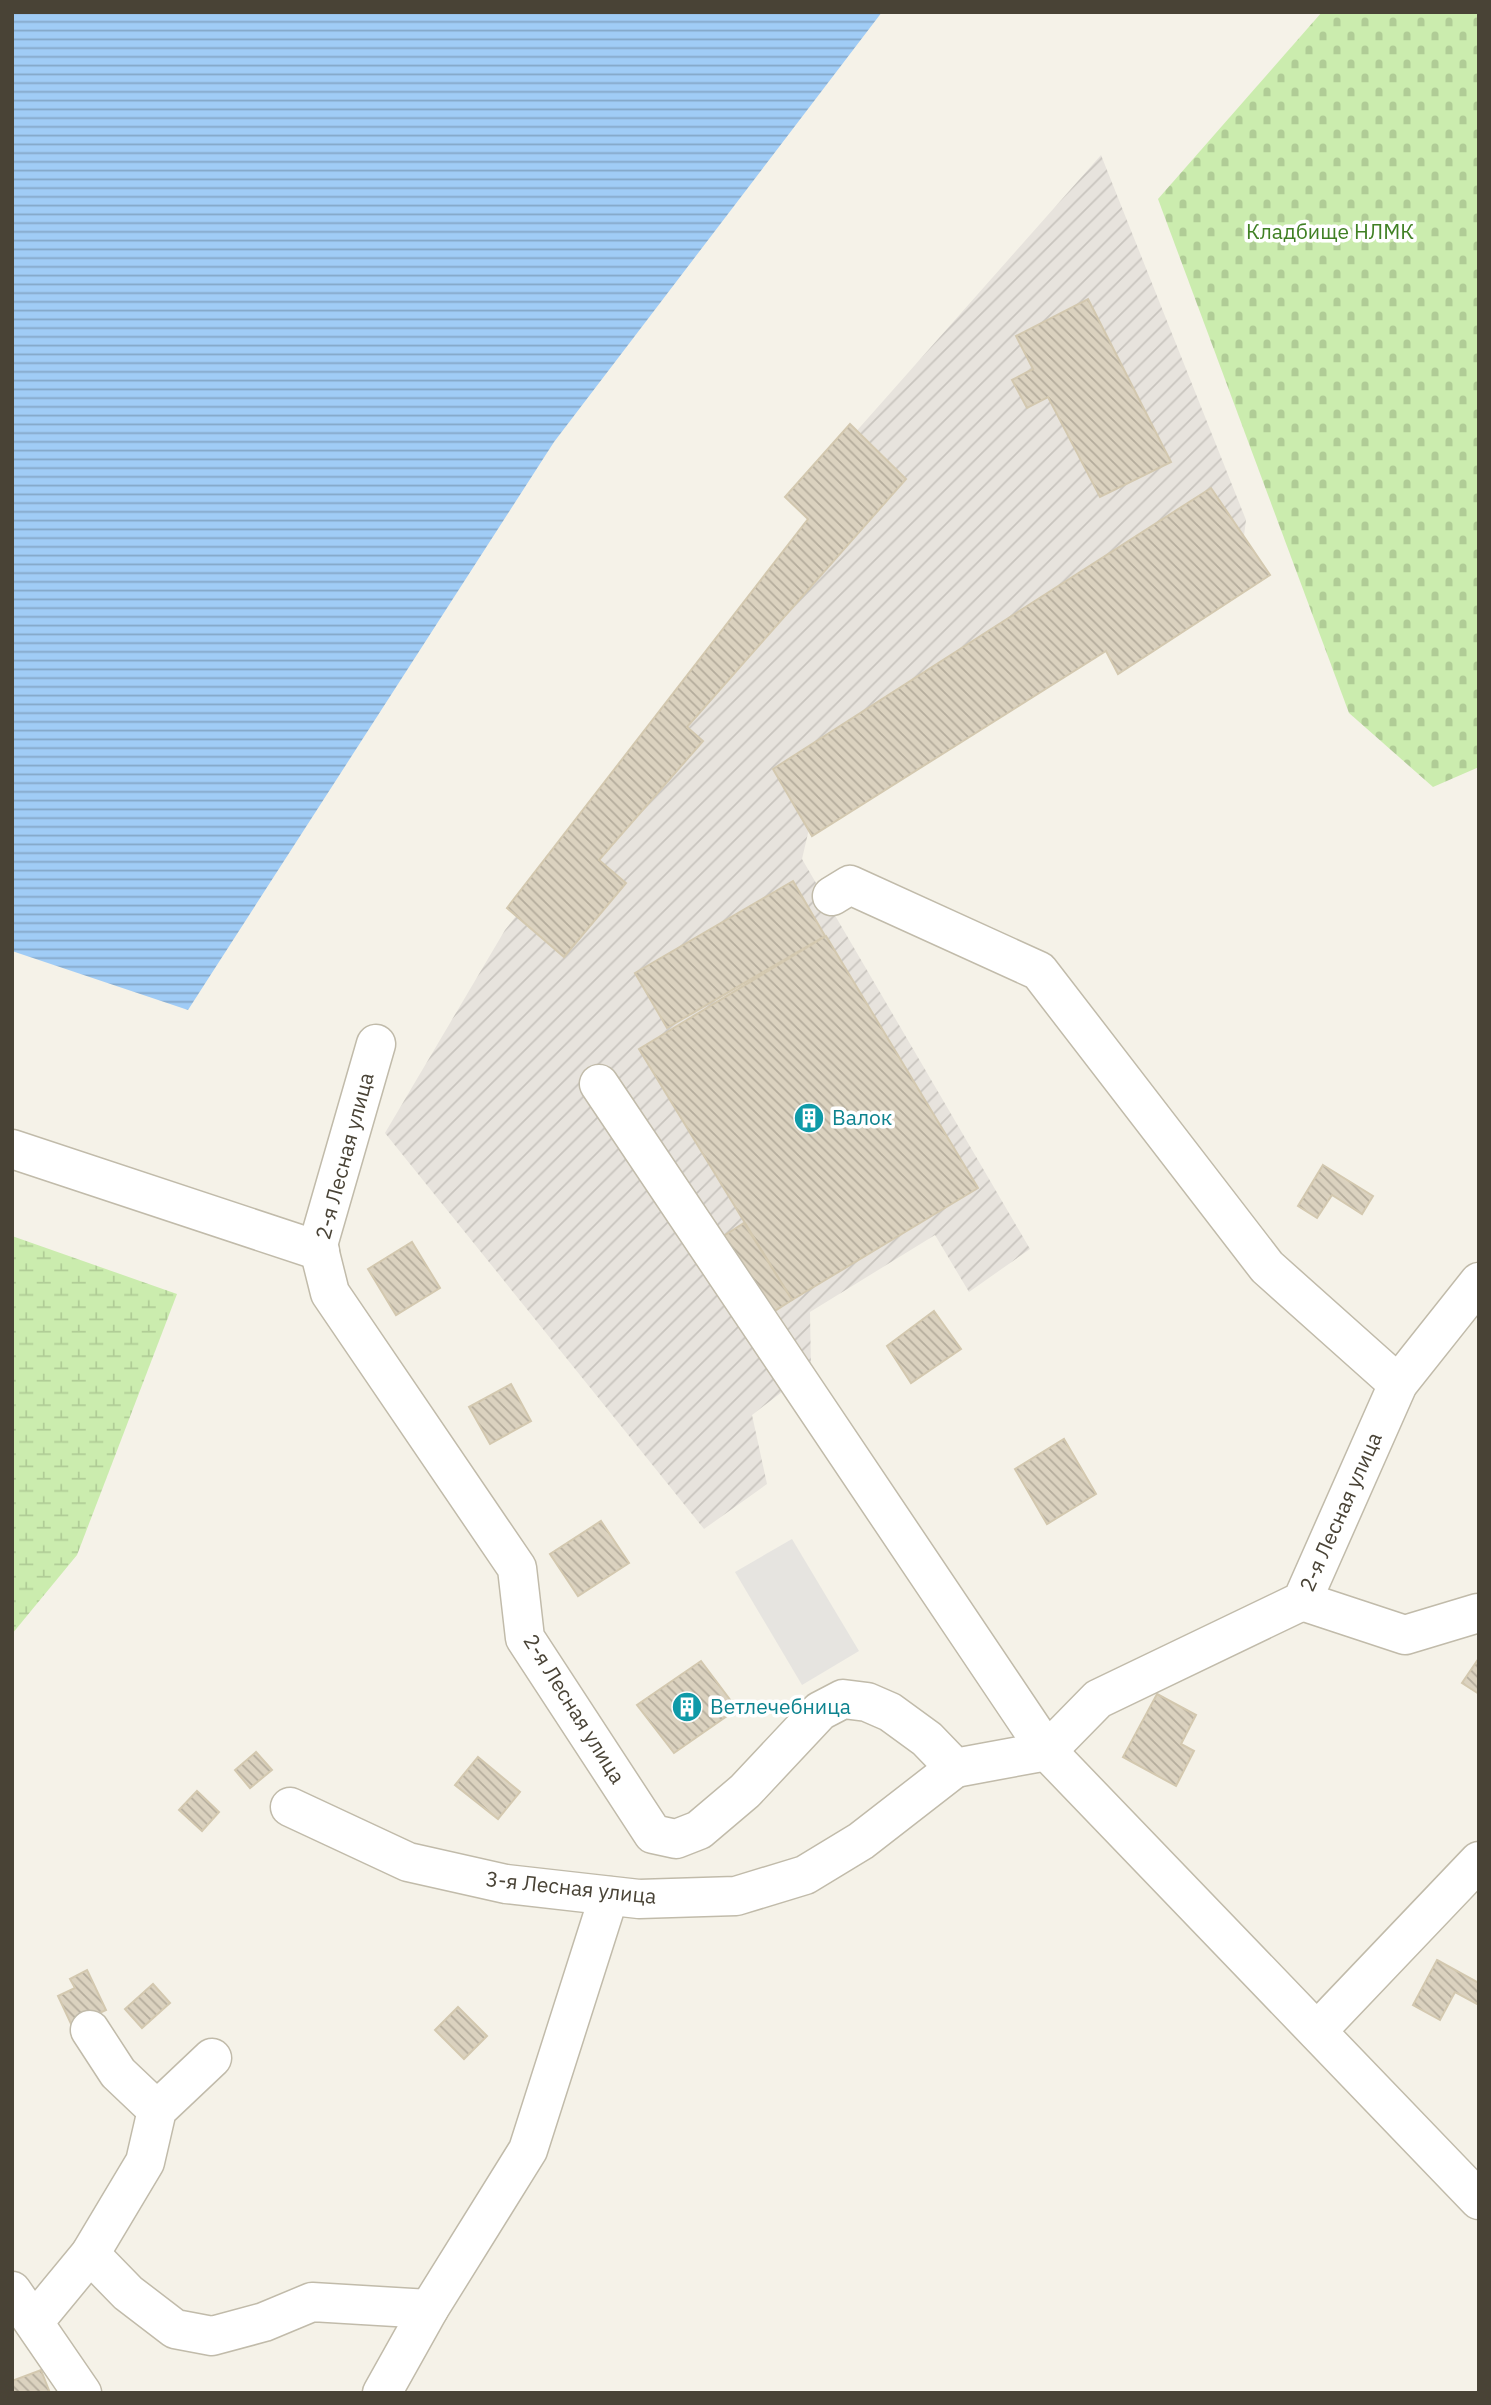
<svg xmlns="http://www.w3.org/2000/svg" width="1491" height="2405" font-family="'IBM Plex Sans',sans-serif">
<defs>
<pattern id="industrial-furrows" width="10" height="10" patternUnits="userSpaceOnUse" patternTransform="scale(1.75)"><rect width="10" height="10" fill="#e7e3dd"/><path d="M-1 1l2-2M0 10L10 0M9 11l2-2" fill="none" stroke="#c8c4be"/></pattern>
<pattern id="wetland-marsh" width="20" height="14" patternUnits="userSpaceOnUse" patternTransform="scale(1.75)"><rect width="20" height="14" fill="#cbecae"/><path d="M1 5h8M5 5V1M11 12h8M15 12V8" fill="none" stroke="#b0cc96"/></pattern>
<pattern id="cemetery-stones" width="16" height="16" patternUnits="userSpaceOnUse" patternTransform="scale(1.75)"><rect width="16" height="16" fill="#cbecae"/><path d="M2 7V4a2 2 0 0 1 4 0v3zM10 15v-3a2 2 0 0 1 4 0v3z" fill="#b0cc96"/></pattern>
<pattern id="water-rules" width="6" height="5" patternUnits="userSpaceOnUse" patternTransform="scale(1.75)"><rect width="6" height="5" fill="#a0ccf6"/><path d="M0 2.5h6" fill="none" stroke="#84a7c8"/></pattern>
<pattern id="building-back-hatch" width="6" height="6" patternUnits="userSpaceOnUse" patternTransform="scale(1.75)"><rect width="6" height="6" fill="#dbd2bf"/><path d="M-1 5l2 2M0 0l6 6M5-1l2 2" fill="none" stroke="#b4ac9c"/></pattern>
</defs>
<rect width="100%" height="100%" fill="#f5f2e8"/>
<path fill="url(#industrial-furrows)" d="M 1101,155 L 1246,520 L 1240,567 L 812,816 L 802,859 L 1030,1249 L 969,1292 L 935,1235 L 810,1312 L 811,1370 L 752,1415 L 767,1484 L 704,1529 L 385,1133 L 505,930 L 825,523 L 799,496 Z"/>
<path fill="url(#wetland-marsh)" d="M 12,1236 L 177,1294 L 77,1555 L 12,1634 Z"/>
<path fill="url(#cemetery-stones)" d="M 1322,12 L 1479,12 L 1479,767 L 1433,787 L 1349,713 L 1158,199 Z"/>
<path fill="#e6e4e0" d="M 792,1539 L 859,1651 L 802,1685 L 735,1572 Z"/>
<path fill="url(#water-rules)" d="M 12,12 L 882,12 L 554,442 L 188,1010 L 12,951 Z"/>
<g fill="url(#building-back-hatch)" stroke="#d3c8af" stroke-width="2">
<path d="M 1088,299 L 1171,462 L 1100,497 L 1048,397 L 1027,408 L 1012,380 L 1033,369 L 1016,336 Z"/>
<path d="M 850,424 L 906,479 L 687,727 L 703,741 L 599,860 L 626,883 L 564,957 L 507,908 L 808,519 L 785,497 Z"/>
<path d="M 1211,488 L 1270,575 L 1118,674 L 1106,651 L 812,836 L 773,769 Z"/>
<path d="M 793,881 L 825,936 L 667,1028 L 635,973 Z"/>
<path d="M 826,936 L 978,1188 L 792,1300 L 639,1049 Z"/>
<path d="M 1323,1165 L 1373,1196 L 1362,1214 L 1332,1195 L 1317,1218 L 1298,1206 Z"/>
<path d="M 744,1223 L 792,1300 L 770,1314 L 722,1237 Z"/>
<path d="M 412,1242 L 440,1288 L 396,1315 L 368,1269 Z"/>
<path d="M 934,1311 L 961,1349 L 911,1383 L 887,1346 Z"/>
<path d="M 511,1384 L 531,1421 L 490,1444 L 469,1407 Z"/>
<path d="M 1064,1439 L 1096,1494 L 1047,1524 L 1015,1469 Z"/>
<path d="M 601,1521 L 629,1563 L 578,1596 L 550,1554 Z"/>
<path d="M 1479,1658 L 1479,1694 L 1462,1683 Z"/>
<path d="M 701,1661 L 737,1709 L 674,1753 L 637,1705 Z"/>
<path d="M 1157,1694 L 1196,1715 L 1181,1744 L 1194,1751 L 1176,1786 L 1123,1757 Z"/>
<path d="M 256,1752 L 272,1770 L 250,1788 L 235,1770 Z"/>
<path d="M 478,1757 L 520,1792 L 498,1819 L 455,1785 Z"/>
<path d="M 197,1791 L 219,1812 L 202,1831 L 179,1810 Z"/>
<path d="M 1437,1960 L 1479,1983 L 1479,2005 L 1455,1992 L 1440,2020 L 1413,2005 Z"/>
<path d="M 87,1970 L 106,2010 L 72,2026 L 58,1996 L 75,1988 L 70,1979 Z"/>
<path d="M 153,1984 L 170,2003 L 142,2028 L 125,2009 Z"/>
<path d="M 458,2007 L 487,2036 L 464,2059 L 435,2030 Z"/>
<path d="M 41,2370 L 50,2393 L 12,2393 L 12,2381 Z"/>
</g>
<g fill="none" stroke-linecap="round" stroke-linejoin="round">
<g stroke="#c1bbaa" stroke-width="41">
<g id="minor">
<path d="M 832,896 L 850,885 L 1039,971 L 1267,1267 L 1398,1384"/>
<path d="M 376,1044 L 318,1245 L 330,1293 L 517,1568 L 525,1638 L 653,1834 L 676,1839 L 699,1830 L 745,1791 L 820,1711 L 843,1699 L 867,1702 L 890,1712 L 927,1739 L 955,1768 L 1047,1751 L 1479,2200"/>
<path d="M 599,1084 L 1047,1751 L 1098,1699 L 1302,1601 L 1398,1384 L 1479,1282"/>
<path d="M 12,1149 L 320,1251"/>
<path d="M 1302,1601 L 1405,1635 L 1478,1613"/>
<path d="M 290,1807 L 408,1862 L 506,1884 L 639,1899 L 736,1896 L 805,1875 L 861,1841 L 955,1768"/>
<path d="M 90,2030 L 118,2073 L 157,2110"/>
<path d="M 1317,2031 L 1479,1861"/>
<path d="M 90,2254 L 128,2293 L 175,2329 L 212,2336 L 264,2322 L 312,2302 L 429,2309"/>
<path d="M 12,2291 L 82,2393"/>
<path d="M 34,2322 L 90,2254 L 145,2162 L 157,2110 L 212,2058"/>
<path d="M 382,2393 L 429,2309 L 528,2150 L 609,1896"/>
</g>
</g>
<use href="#minor" stroke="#fff" stroke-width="38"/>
</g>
<defs>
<g id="building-disc" transform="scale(1.575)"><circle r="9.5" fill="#0f9aa8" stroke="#fff"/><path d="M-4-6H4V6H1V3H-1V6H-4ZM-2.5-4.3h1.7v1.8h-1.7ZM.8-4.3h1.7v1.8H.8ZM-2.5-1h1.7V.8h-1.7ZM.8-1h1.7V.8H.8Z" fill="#fff"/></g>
</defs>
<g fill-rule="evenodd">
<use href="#building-disc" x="809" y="1118"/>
<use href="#building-disc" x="687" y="1707"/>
</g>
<g text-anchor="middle" stroke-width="7" stroke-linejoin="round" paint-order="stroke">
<g font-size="21" fill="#408024" stroke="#fff">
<text x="1330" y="239">Кладбище НЛМК</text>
</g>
<g font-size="21" fill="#0d838f" stroke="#fff" text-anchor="start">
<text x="832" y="1125">Валок</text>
<text x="710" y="1714">Ветлечебница</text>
</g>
<g font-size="21" fill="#494336" stroke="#fff">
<text transform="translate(345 1156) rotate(-75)" y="7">2-я Лесная улица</text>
<text transform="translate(1341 1512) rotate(-66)" y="7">2-я Лесная улица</text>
<text transform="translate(574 1709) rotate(58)" y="7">2-я Лесная улица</text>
<text transform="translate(571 1888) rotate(6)" y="7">3-я Лесная улица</text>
</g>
</g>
<rect width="1491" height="2405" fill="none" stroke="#494336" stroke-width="28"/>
</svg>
